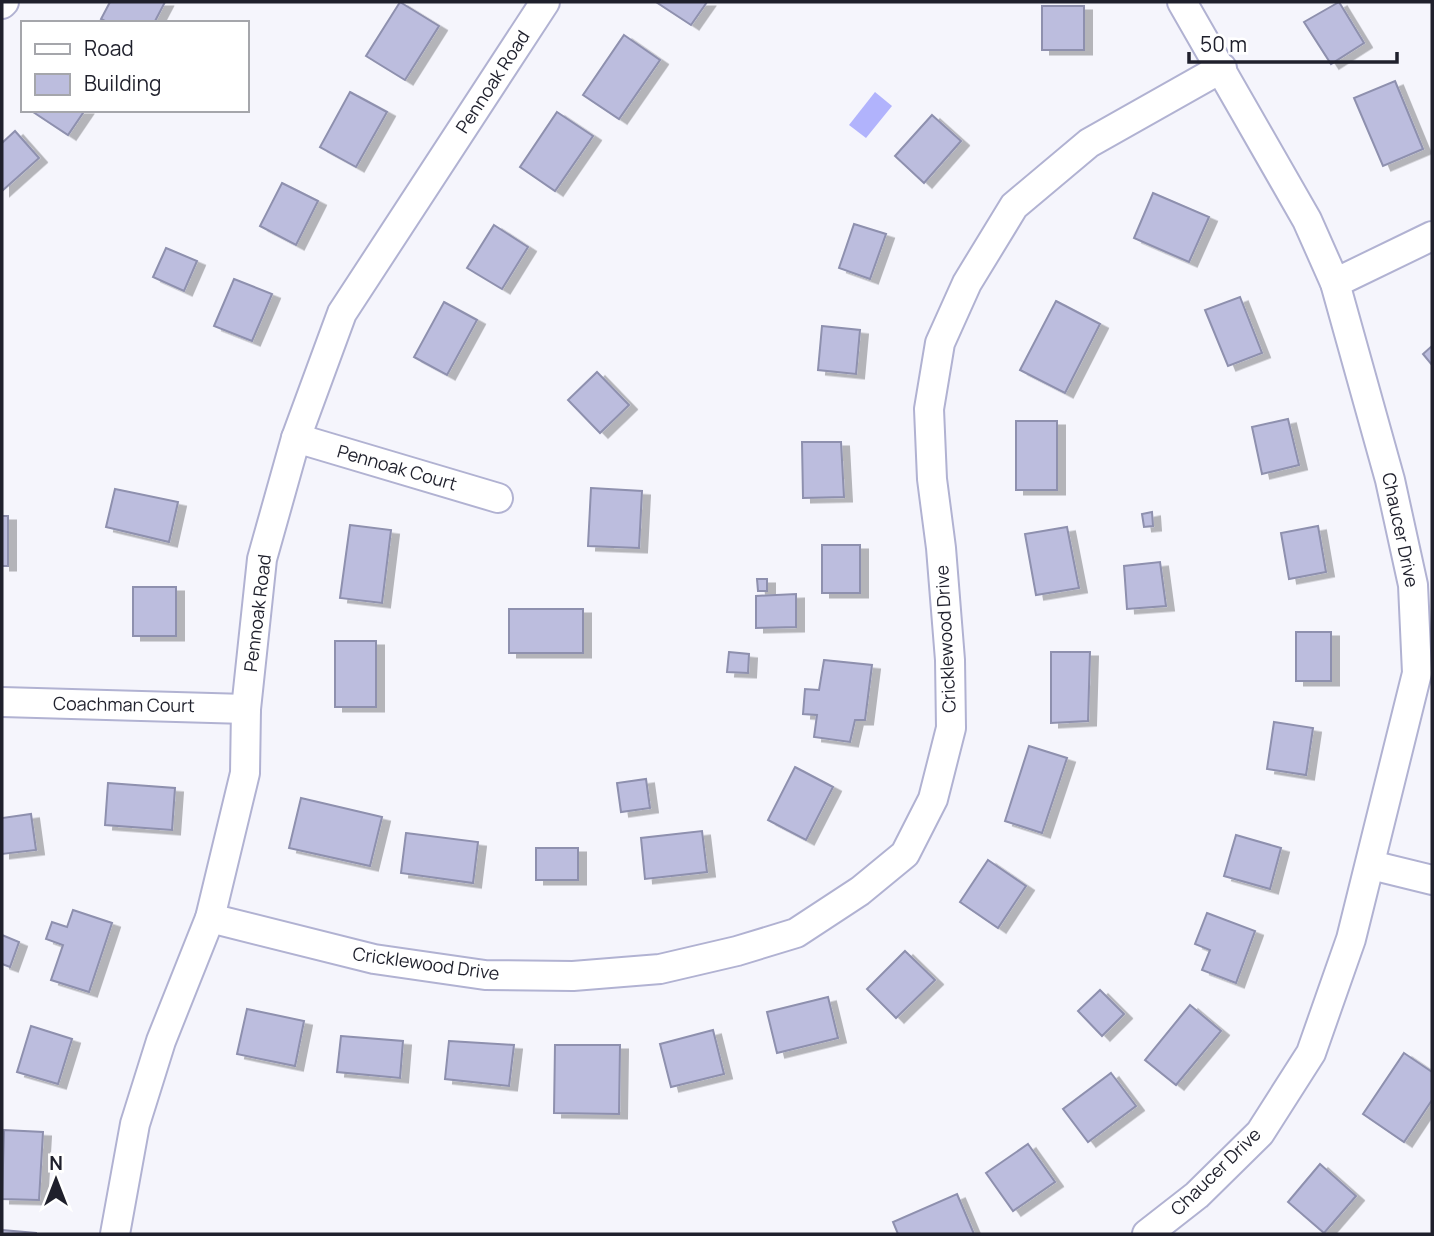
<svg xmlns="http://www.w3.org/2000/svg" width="1434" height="1236" font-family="Manrope,sans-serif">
<defs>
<filter id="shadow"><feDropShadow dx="8" dy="4.5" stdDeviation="0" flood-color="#0004"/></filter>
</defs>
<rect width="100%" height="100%" fill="#f5f5fc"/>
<path fill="#b1b3fc" d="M 875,92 L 892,106 L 866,138 L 849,125 Z"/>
<g fill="#bcbdde" stroke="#8e90ae" stroke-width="2" filter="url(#shadow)">
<path d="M 110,2 L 165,2 L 154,23 L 109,23 L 101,19 Z"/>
<path d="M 400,2 L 439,26 L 405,80 L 366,56 Z"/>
<path d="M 656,2 L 707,2 L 691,25 Z"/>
<path d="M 1339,2 L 1364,43 L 1331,64 L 1304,22 Z"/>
<rect x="1042" y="6" width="42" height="44"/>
<path d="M 624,35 L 660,60 L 619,119 L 583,95 Z"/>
<path d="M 1395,81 L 1423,149 L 1383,166 L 1354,98 Z"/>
<path d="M 350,92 L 387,112 L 356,167 L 320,147 Z"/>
<path d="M 34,110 L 85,110 L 68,135 L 33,112 Z"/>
<path d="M 557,112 L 593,136 L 555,191 L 520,167 Z"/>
<path d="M 932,115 L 961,141 L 924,183 L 895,156 Z"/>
<path d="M 15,131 L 39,158 L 2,191 L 2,143 Z"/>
<path d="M 282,183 L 318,201 L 296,245 L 260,226 Z"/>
<path d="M 1153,193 L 1209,217 L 1189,262 L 1134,238 Z"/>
<path d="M 854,224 L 886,234 L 870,279 L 839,268 Z"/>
<path d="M 494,225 L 528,247 L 502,289 L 467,268 Z"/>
<path d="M 166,248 L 197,261 L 184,291 L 153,277 Z"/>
<path d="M 234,279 L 272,294 L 252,341 L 214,326 Z"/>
<path d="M 1240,297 L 1262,353 L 1228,366 L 1205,310 Z"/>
<path d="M 1056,301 L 1100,324 L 1065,393 L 1020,370 Z"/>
<path d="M 444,302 L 477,320 L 447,375 L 414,357 Z"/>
<path d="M 822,326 L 860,330 L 856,374 L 818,370 Z"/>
<path d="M 1432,346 L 1432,365 L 1423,354 Z"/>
<path d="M 597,372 L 629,405 L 600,433 L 568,400 Z"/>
<path d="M 1288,419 L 1299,465 L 1262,474 L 1252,427 Z"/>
<rect x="1016" y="421" width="41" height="69"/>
<path d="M 802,442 L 841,442 L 844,497 L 803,498 Z"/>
<path d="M 591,488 L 642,491 L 639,548 L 588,546 Z"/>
<path d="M 115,489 L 178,502 L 169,542 L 106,527 Z"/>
<path d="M 1152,512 L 1153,526 L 1144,527 L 1142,514 Z"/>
<rect x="2" y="516" width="6" height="50"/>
<path d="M 350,525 L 391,530 L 382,603 L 340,598 Z"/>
<path d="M 1318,526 L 1326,572 L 1289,579 L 1281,533 Z"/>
<path d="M 1067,527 L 1079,588 L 1036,595 L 1025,534 Z"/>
<rect x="822" y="545" width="38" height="48"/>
<path d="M 1160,562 L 1166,606 L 1127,609 L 1124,566 Z"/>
<path d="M 757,579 L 767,579 L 767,591 L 758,591 Z"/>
<rect x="133" y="587" width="43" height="49"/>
<path d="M 796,594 L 796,627 L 756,628 L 756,596 Z"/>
<rect x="509" y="609" width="74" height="44"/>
<rect x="1296" y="632" width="35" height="49"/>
<rect x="335" y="641" width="41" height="66"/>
<path d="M 729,652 L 749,654 L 748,673 L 727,672 Z"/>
<path d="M 1051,652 L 1090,652 L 1088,721 L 1051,723 Z"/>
<path d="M 824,660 L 872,665 L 865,720 L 855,720 L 850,742 L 814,737 L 817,715 L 803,714 L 805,689 L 819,690 Z"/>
<path d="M 1274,722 L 1313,728 L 1306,775 L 1267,769 Z"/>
<path d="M 1029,746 L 1067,758 L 1042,833 L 1005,821 Z"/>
<path d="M 795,767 L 833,787 L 806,840 L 768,820 Z"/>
<path d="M 646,779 L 650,808 L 621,812 L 617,783 Z"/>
<path d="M 108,783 L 175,788 L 172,830 L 105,825 Z"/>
<path d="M 301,798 L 382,817 L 370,866 L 289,848 Z"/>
<path d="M 31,814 L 36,850 L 2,854 L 2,818 Z"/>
<path d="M 702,831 L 707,872 L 645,879 L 641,838 Z"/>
<path d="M 406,833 L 478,842 L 473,883 L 401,873 Z"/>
<path d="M 1236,835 L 1281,848 L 1270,889 L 1224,876 Z"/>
<rect x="536" y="848" width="42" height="32"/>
<path d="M 988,860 L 1026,886 L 998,928 L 960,902 Z"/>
<path d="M 73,910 L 112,923 L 89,992 L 51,980 L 63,945 L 46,939 L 52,922 L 67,927 Z"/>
<path d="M 1207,913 L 1255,931 L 1236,983 L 1202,970 L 1210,950 L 1195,944 Z"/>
<path d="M 2,935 L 19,942 L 10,967 L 2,964 Z"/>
<path d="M 905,951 L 935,980 L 896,1018 L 867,989 Z"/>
<path d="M 1100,990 L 1124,1014 L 1102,1036 L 1078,1011 Z"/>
<path d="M 828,997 L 838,1038 L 777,1053 L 767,1012 Z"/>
<path d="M 1190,1005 L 1221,1031 L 1176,1085 L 1145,1060 Z"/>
<path d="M 247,1009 L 304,1021 L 295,1066 L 237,1054 Z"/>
<path d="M 31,1026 L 72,1039 L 58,1084 L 17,1072 Z"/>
<path d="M 713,1030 L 724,1074 L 671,1087 L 660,1044 Z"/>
<path d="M 341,1036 L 403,1041 L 400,1078 L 337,1072 Z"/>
<path d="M 449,1041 L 514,1045 L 509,1086 L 445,1079 Z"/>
<path d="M 555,1045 L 620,1045 L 619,1114 L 554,1113 Z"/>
<path d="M 1404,1053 L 1432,1072 L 1432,1100 L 1404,1142 L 1363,1114 Z"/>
<path d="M 1111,1073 L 1136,1106 L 1088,1142 L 1063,1109 Z"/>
<path d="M 4,1130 L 43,1132 L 39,1200 L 2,1199 Z"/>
<path d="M 1028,1144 L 1055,1182 L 1013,1211 L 986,1173 Z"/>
<path d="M 1320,1164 L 1356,1196 L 1324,1233 L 1288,1202 Z"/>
<path d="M 957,1194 L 974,1234 L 898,1234 L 893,1222 Z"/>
<path d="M 2,1230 L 36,1233 L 36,1234 L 2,1234 Z"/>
</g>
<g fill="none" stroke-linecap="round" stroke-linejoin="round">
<g stroke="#b1b2d2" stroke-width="32">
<g id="street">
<path d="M 2,4 L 4,2"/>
<path d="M 1335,283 L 1432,236"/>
<path d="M 296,438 L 498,498"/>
<path d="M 2,702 L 246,709"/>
<path d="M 1371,865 L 1432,880"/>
<path d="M 210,918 L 374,959 L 485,975 L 573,976 L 660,969 L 737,951 L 796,933 L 860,891 L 905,854 L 933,799 L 951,728 L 950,660 L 941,548 L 932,479 L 929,409 L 940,343 L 967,283 L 1014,206 L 1089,143 L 1222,68"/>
<path d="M 115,1234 L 135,1124 L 161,1041 L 210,918 L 245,773 L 246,709 L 262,559 L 296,438 L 342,313 L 545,2"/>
<path d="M 1147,1234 L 1197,1195 L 1260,1133 L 1311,1053 L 1351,939 L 1417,673 L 1413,585 L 1390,480 L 1335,283 L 1307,220 L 1182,2"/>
</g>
</g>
<use href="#street" stroke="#fff" stroke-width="28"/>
</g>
<g text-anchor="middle" stroke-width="5" stroke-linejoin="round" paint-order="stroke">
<g font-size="18" fill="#1f202c" stroke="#fff">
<text transform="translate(493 82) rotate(-57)" y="6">Pennoak Road</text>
<text transform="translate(397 468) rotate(16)" y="6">Pennoak Court</text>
<text transform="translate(1400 530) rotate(78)" y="6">Chaucer Drive</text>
<text transform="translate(258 613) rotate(-83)" y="6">Pennoak Road</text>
<text transform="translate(946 639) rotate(-93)" y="6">Cricklewood Drive</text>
<text transform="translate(124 705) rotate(1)" y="6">Coachman Court</text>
<text transform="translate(426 964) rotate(8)" y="6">Cricklewood Drive</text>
<text transform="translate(1216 1172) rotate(-44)" y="6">Chaucer Drive</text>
</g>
</g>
<rect width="1434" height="1236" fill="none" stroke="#1f202c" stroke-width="7"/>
<rect x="21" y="21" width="228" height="91" fill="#ffffff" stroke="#a5a6ab" stroke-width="2"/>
<rect x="35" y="44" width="35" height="10" fill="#ffffff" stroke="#a5a6ab" stroke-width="2"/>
<text x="84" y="56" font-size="21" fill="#1f202c">Road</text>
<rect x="35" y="74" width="35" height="21" fill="#bcbdde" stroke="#a5a6ab" stroke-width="2"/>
<text x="84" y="91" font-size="21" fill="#1f202c">Building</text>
<g transform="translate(56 1180)" stroke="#ffffff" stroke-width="5" paint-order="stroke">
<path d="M0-5L12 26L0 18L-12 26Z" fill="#1f202c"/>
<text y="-10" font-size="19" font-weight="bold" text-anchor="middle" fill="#1f202c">N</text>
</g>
<path d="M1189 52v10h208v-10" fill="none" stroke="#1f202c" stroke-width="3.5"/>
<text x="1200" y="52" font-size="21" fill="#1f202c" stroke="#ffffff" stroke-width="5" paint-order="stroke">50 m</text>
</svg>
